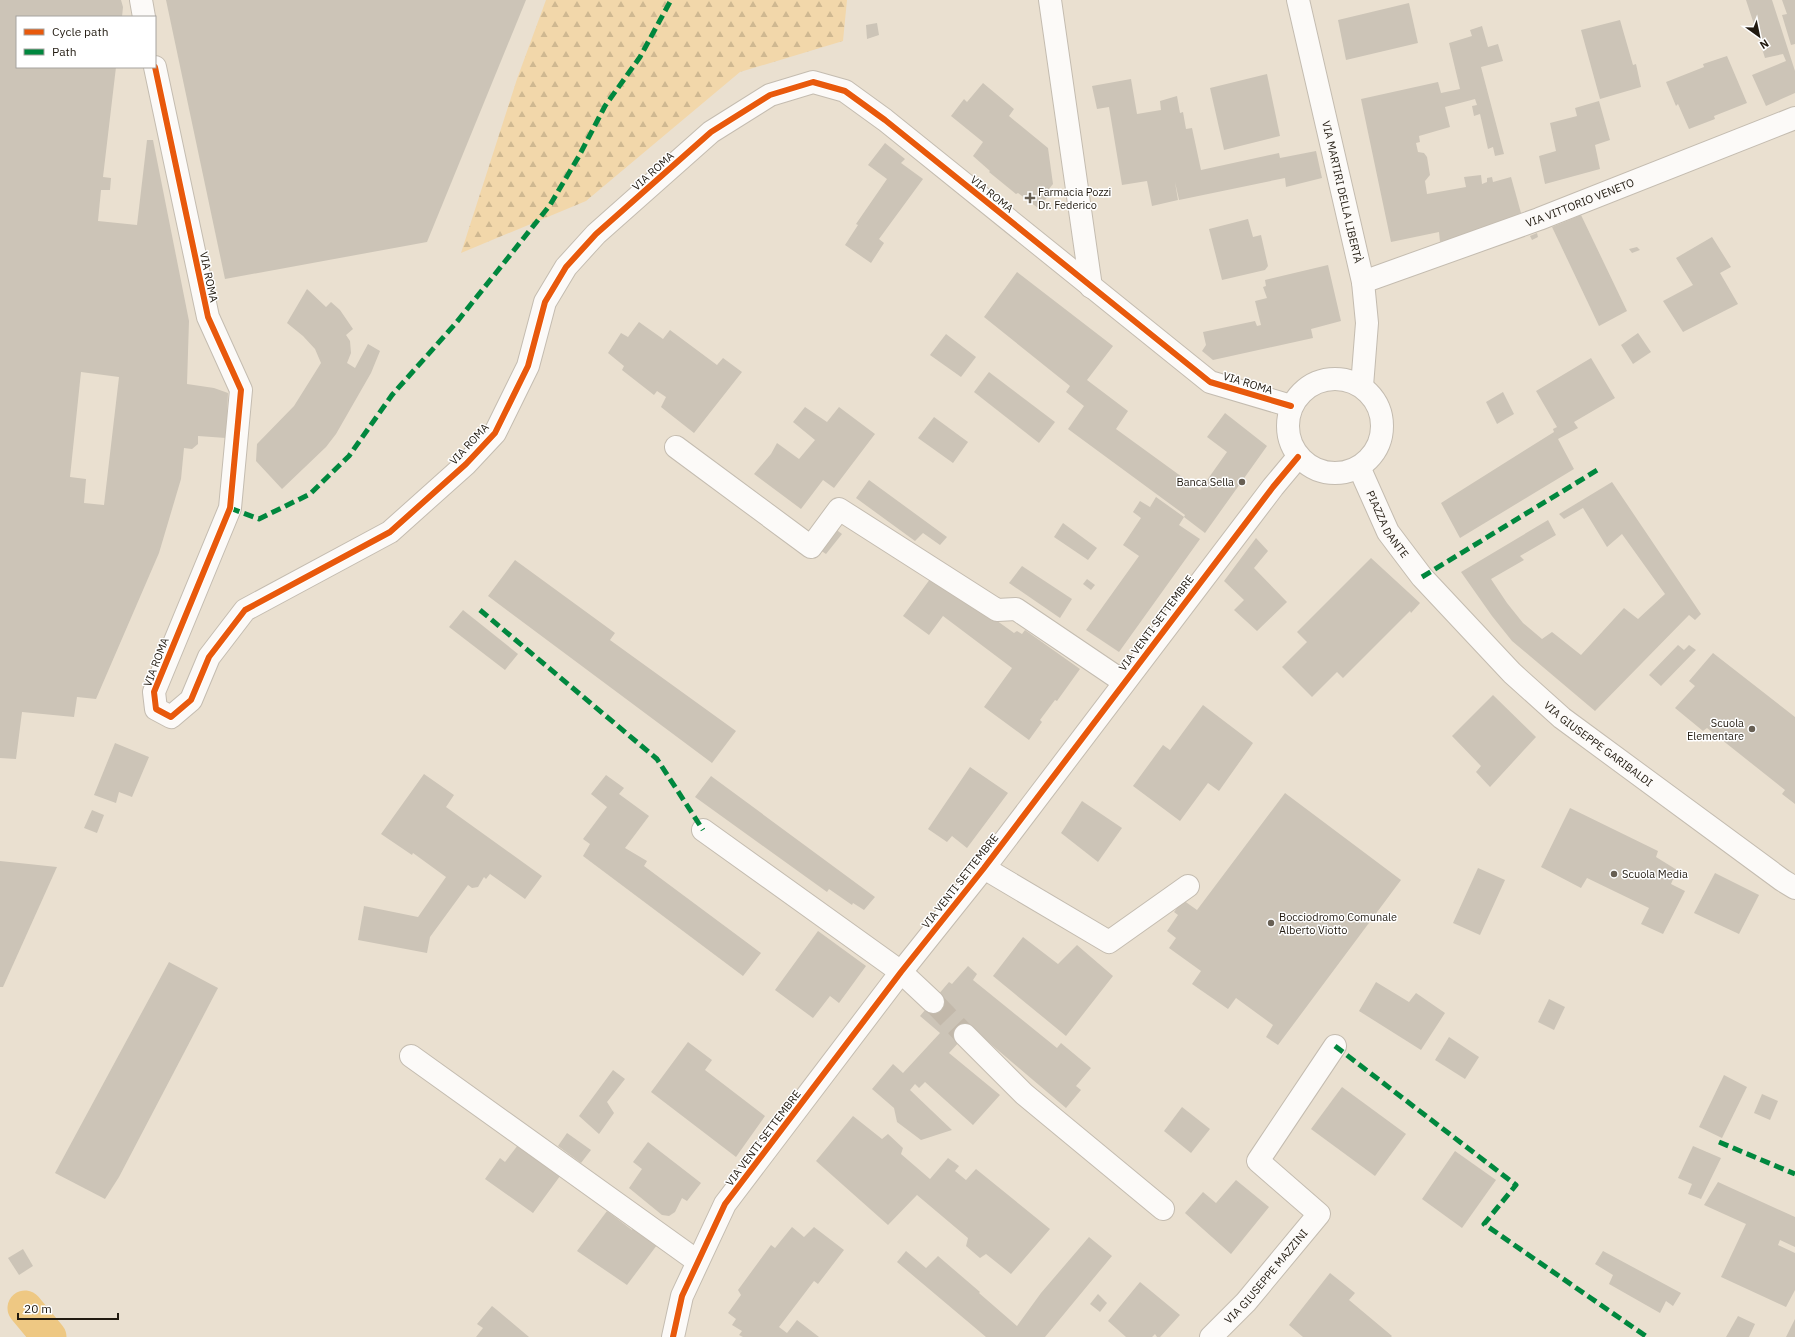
<svg xmlns="http://www.w3.org/2000/svg" width="1795" height="1337" font-family="'IBM Plex Sans',sans-serif">
<defs>
<pattern id="forest-firs" width="22" height="20" patternUnits="userSpaceOnUse"><rect width="22" height="20" fill="#f2d7aa"/><path d="M5 1l3.5 6h-7zM16 11l3.5 6h-7z" fill="#cfb891"/></pattern>
</defs>
<rect width="100%" height="100%" fill="#eae0d0"/>
<path fill="url(#forest-firs)" d="M 546,0 L 847,0 L 843,41 L 740,72 L 586,201 L 461,253 L 517,79 Z"/>
<g fill="none" stroke-linecap="round" stroke-linejoin="round">
<path stroke="#eec883" stroke-width="35" d="M 25,1308 L 49,1337"/>
</g>
<g fill="#ccc4b7" fill-rule="evenodd">
<path d="M 0,0 L 121,0 L 123,7 L 122,17 L 17,17 L 17,67 L 116,67 L 103,177 L 111,178 L 110,190 L 101,190 L 98,221 L 137,225 L 147,140 L 153,140 L 189,321 L 187,384 L 214,388 L 228,393 L 226,438 L 198,436 L 198,444 L 192,449 L 184,448 L 181,479 L 159,553 L 96,699 L 77,697 L 74,717 L 22,712 L 16,759 L 0,758 ZM 81,372 L 119,377 L 104,505 L 84,503 L 86,479 L 70,477 Z"/>
<path d="M 166,0 L 526,0 L 427,242 L 225,279 Z"/>
<path d="M 1746,0 L 1772,0 L 1795,71 L 1795,93 L 1766,106 L 1752,75 L 1786,61 L 1783,54 L 1765,58 Z"/>
<path d="M 1782,0 L 1795,0 L 1795,44 L 1791,45 L 1782,15 L 1787,14 Z"/>
<path d="M 1409,3 L 1418,43 L 1346,60 L 1338,20 Z"/>
<path d="M 1620,20 L 1633,65 L 1636,64 L 1641,87 L 1600,99 L 1581,30 Z"/>
<path d="M 877,23 L 879,35 L 867,39 L 866,25 Z"/>
<path d="M 1482,26 L 1488,47 L 1498,44 L 1503,61 L 1481,67 L 1504,154 L 1495,156 L 1493,147 L 1488,149 L 1480,114 L 1474,116 L 1472,106 L 1477,105 L 1475,99 L 1445,107 L 1450,127 L 1419,136 L 1420,142 L 1416,143 L 1418,152 L 1424,153 L 1427,157 L 1430,175 L 1425,181 L 1427,194 L 1466,187 L 1464,177 L 1481,175 L 1482,184 L 1487,182 L 1487,178 L 1492,177 L 1493,182 L 1511,177 L 1521,213 L 1482,230 L 1440,242 L 1439,232 L 1391,242 L 1361,99 L 1438,82 L 1441,93 L 1460,89 L 1449,43 L 1472,36 L 1470,30 Z"/>
<path d="M 1727,56 L 1747,103 L 1714,116 L 1715,119 L 1689,129 L 1678,104 L 1676,106 L 1666,82 L 1704,67 L 1703,64 Z"/>
<path d="M 1267,74 L 1280,136 L 1224,150 L 1210,88 Z"/>
<path d="M 1131,79 L 1137,114 L 1161,110 L 1160,101 L 1177,96 L 1180,113 L 1183,112 L 1186,129 L 1192,128 L 1201,170 L 1279,153 L 1280,158 L 1316,151 L 1322,178 L 1286,187 L 1285,178 L 1179,200 L 1175,182 L 1178,200 L 1152,206 L 1147,181 L 1122,185 L 1109,107 L 1097,109 L 1092,86 Z"/>
<path d="M 983,83 L 1014,109 L 1009,116 L 1048,148 L 1053,184 L 1049,189 L 1052,192 L 1038,208 L 1018,193 L 1016,194 L 989,172 L 990,171 L 973,156 L 983,142 L 951,116 L 964,99 L 967,102 Z"/>
<path d="M 1599,101 L 1610,140 L 1595,145 L 1600,169 L 1545,184 L 1539,156 L 1556,151 L 1550,123 L 1577,116 L 1575,108 Z"/>
<path d="M 885,143 L 905,159 L 901,163 L 923,179 L 879,239 L 884,243 L 871,263 L 845,245 L 858,225 L 856,224 L 887,179 L 868,165 Z"/>
<path d="M 1581,215 L 1627,311 L 1599,326 L 1552,227 Z"/>
<path d="M 1248,219 L 1253,237 L 1261,235 L 1268,266 L 1265,270 L 1222,280 L 1209,229 Z"/>
<path d="M 1537,233 L 1538,237 L 1532,240 L 1530,236 Z"/>
<path d="M 1712,237 L 1731,267 L 1720,273 L 1738,304 L 1683,332 L 1663,301 L 1693,285 L 1676,258 Z"/>
<path d="M 1637,247 L 1640,250 L 1632,253 L 1629,249 Z"/>
<path d="M 1328,265 L 1341,321 L 1311,329 L 1313,338 L 1213,360 L 1202,351 L 1206,345 L 1203,332 L 1255,321 L 1257,326 L 1261,325 L 1255,301 L 1267,298 L 1263,287 L 1266,286 L 1265,280 Z"/>
<path d="M 1017,272 L 1113,346 L 1087,380 L 1128,411 L 1116,429 L 1200,490 L 1227,452 L 1207,437 L 1225,413 L 1267,446 L 1205,533 L 1184,517 L 1185,515 L 1068,429 L 1084,406 L 1066,392 L 1070,386 L 984,317 Z"/>
<path d="M 307,289 L 326,307 L 331,302 L 340,310 L 353,329 L 346,335 L 350,341 L 351,353 L 347,363 L 355,368 L 368,344 L 380,351 L 371,373 L 336,434 L 326,447 L 282,489 L 256,461 L 257,444 L 294,406 L 321,363 L 315,349 L 303,336 L 287,323 Z"/>
<path d="M 639,322 L 663,339 L 670,330 L 717,365 L 723,358 L 742,372 L 694,433 L 661,407 L 666,397 L 657,391 L 654,395 L 622,370 L 624,366 L 608,353 L 621,333 L 628,337 Z"/>
<path d="M 1638,333 L 1651,352 L 1633,364 L 1621,345 Z"/>
<path d="M 946,334 L 976,357 L 961,377 L 930,355 Z"/>
<path d="M 1591,358 L 1615,398 L 1574,422 L 1578,428 L 1558,439 L 1574,469 L 1460,538 L 1441,503 L 1554,432 L 1553,429 L 1557,427 L 1536,391 Z"/>
<path d="M 989,372 L 1055,422 L 1039,443 L 974,392 Z"/>
<path d="M 1503,392 L 1514,414 L 1497,424 L 1486,402 Z"/>
<path d="M 805,407 L 827,422 L 839,407 L 875,434 L 834,488 L 823,480 L 801,509 L 754,474 L 771,454 L 777,443 L 799,459 L 815,440 L 793,422 Z"/>
<path d="M 934,417 L 968,442 L 953,463 L 918,438 Z"/>
<path d="M 869,480 L 947,537 L 940,545 L 923,533 L 915,541 L 856,498 Z"/>
<path d="M 1612,482 L 1701,614 L 1695,620 L 1689,615 L 1595,711 L 1512,641 L 1492,616 L 1461,572 L 1548,520 L 1556,535 L 1520,556 L 1524,560 L 1491,579 L 1507,603 L 1523,623 L 1542,639 L 1552,632 L 1581,655 L 1624,608 L 1638,619 L 1665,594 L 1622,534 L 1607,547 L 1583,508 L 1564,519 L 1559,514 Z"/>
<path d="M 1156,497 L 1184,517 L 1179,525 L 1200,539 L 1119,652 L 1086,630 L 1139,556 L 1123,545 L 1141,518 L 1133,512 L 1140,501 L 1150,507 Z"/>
<path d="M 1063,523 L 1097,548 L 1088,560 L 1054,537 Z"/>
<path d="M 830,525 L 842,534 L 826,554 L 814,546 Z"/>
<path d="M 1256,538 L 1268,551 L 1254,568 L 1287,602 L 1257,631 L 1234,610 L 1244,600 L 1224,581 Z"/>
<path d="M 1371,558 L 1420,603 L 1411,613 L 1410,611 L 1343,678 L 1337,672 L 1312,697 L 1282,667 L 1307,642 L 1297,632 Z"/>
<path d="M 515,560 L 615,633 L 610,640 L 736,731 L 712,763 L 488,596 Z"/>
<path d="M 1022,566 L 1072,599 L 1060,618 L 1009,583 Z"/>
<path d="M 933,575 L 1014,633 L 1017,631 L 1022,634 L 1025,630 L 1080,669 L 1057,701 L 1055,700 L 1040,720 L 1042,722 L 1029,740 L 984,707 L 1012,668 L 943,616 L 929,635 L 903,616 Z"/>
<path d="M 1087,579 L 1095,585 L 1091,590 L 1083,584 Z"/>
<path d="M 463,610 L 518,654 L 505,670 L 449,627 Z"/>
<path d="M 1678,645 L 1684,650 L 1689,645 L 1696,650 L 1661,686 L 1649,675 Z"/>
<path d="M 1713,653 L 1795,717 L 1795,804 L 1782,794 L 1785,790 L 1707,728 L 1703,731 L 1675,708 L 1695,686 L 1689,681 Z"/>
<path d="M 1493,695 L 1536,737 L 1490,787 L 1476,772 L 1481,766 L 1452,736 Z"/>
<path d="M 1203,705 L 1253,743 L 1219,791 L 1208,783 L 1180,821 L 1133,786 L 1163,745 L 1170,750 Z"/>
<path d="M 115,743 L 149,757 L 132,797 L 119,792 L 116,803 L 94,795 Z"/>
<path d="M 970,767 L 1008,793 L 967,848 L 952,836 L 947,842 L 928,829 Z"/>
<path d="M 424,774 L 454,795 L 446,807 L 542,876 L 525,899 L 490,874 L 486,879 L 484,877 L 478,887 L 472,888 L 468,885 L 430,937 L 427,953 L 358,940 L 364,906 L 418,917 L 446,877 L 413,853 L 412,855 L 381,834 Z"/>
<path d="M 606,775 L 624,788 L 619,794 L 649,816 L 625,848 L 647,861 L 644,866 L 761,953 L 743,976 L 583,856 L 590,844 L 583,839 L 607,807 L 591,794 Z"/>
<path d="M 711,776 L 875,897 L 864,910 L 853,903 L 852,905 L 829,889 L 827,892 L 695,797 Z"/>
<path d="M 1285,793 L 1401,880 L 1278,1045 L 1266,1037 L 1273,1025 L 1236,998 L 1228,1009 L 1192,984 L 1201,971 L 1169,948 L 1176,938 L 1167,931 L 1178,915 L 1174,912 L 1183,900 L 1197,910 Z"/>
<path d="M 1082,801 L 1122,828 L 1098,862 L 1061,833 Z"/>
<path d="M 1570,808 L 1658,851 L 1656,857 L 1677,870 L 1671,884 L 1685,891 L 1663,934 L 1641,924 L 1649,908 L 1587,878 L 1581,888 L 1541,867 Z"/>
<path d="M 92,810 L 104,815 L 97,833 L 84,828 Z"/>
<path d="M 0,861 L 57,867 L 3,987 L 0,987 Z"/>
<path d="M 1478,868 L 1505,880 L 1480,935 L 1453,923 Z"/>
<path d="M 1715,873 L 1759,895 L 1739,934 L 1694,913 Z"/>
<path d="M 818,931 L 866,966 L 839,1003 L 830,996 L 813,1018 L 775,990 Z"/>
<path d="M 1023,937 L 1058,964 L 1077,945 L 1113,976 L 1066,1036 L 993,976 Z"/>
<path d="M 169,962 L 218,988 L 119,1177 L 105,1199 L 55,1173 Z"/>
<path d="M 968,966 L 977,974 L 973,980 L 1057,1048 L 1061,1043 L 1091,1068 L 1076,1086 L 1081,1090 L 1066,1108 L 972,1028 L 949,1053 L 1000,1095 L 973,1125 L 925,1082 L 919,1088 L 915,1084 L 910,1090 L 952,1130 L 921,1140 L 897,1122 L 894,1108 L 872,1089 L 893,1064 L 903,1073 L 940,1033 L 920,1016 L 949,982 L 952,984 Z"/>
<path d="M 1376,982 L 1409,1002 L 1416,993 L 1445,1013 L 1421,1050 L 1359,1011 Z"/>
<path d="M 1549,999 L 1565,1007 L 1554,1030 L 1538,1022 Z"/>
<path d="M 1449,1037 L 1479,1057 L 1465,1079 L 1435,1060 Z"/>
<path d="M 688,1042 L 712,1060 L 705,1070 L 765,1116 L 736,1157 L 651,1092 Z"/>
<path d="M 613,1070 L 625,1079 L 607,1102 L 614,1113 L 599,1134 L 579,1116 Z"/>
<path d="M 1724,1075 L 1747,1087 L 1722,1138 L 1699,1127 Z"/>
<path d="M 1342,1087 L 1406,1134 L 1375,1176 L 1311,1129 Z"/>
<path d="M 1762,1094 L 1778,1101 L 1770,1120 L 1754,1113 Z"/>
<path d="M 1182,1107 L 1210,1129 L 1191,1153 L 1164,1131 Z"/>
<path d="M 853,1116 L 882,1139 L 888,1134 L 903,1148 L 901,1154 L 930,1179 L 948,1158 L 959,1166 L 955,1171 L 966,1180 L 976,1169 L 1050,1229 L 1011,1274 L 986,1254 L 980,1258 L 966,1246 L 968,1238 L 917,1195 L 888,1225 L 816,1161 Z"/>
<path d="M 567,1133 L 591,1150 L 581,1163 L 558,1146 Z"/>
<path d="M 648,1142 L 701,1183 L 687,1201 L 682,1198 L 675,1212 L 669,1216 L 662,1215 L 629,1188 L 642,1169 L 633,1162 Z"/>
<path d="M 518,1145 L 563,1172 L 533,1213 L 485,1179 L 500,1158 L 505,1162 Z"/>
<path d="M 1693,1146 L 1721,1158 L 1701,1199 L 1688,1194 L 1692,1184 L 1678,1178 Z"/>
<path d="M 1455,1151 L 1496,1180 L 1462,1228 L 1422,1199 Z"/>
<path d="M 1236,1180 L 1269,1207 L 1231,1254 L 1185,1213 L 1203,1192 L 1216,1203 Z"/>
<path d="M 1718,1182 L 1795,1217 L 1795,1247 L 1780,1240 L 1778,1245 L 1795,1253 L 1795,1290 L 1786,1307 L 1721,1277 L 1746,1224 L 1704,1205 Z"/>
<path d="M 607,1211 L 632,1230 L 633,1228 L 657,1245 L 627,1285 L 577,1251 Z"/>
<path d="M 792,1227 L 804,1237 L 814,1227 L 844,1250 L 818,1284 L 814,1281 L 779,1327 L 787,1333 L 797,1320 L 819,1337 L 743,1337 L 739,1335 L 742,1331 L 732,1325 L 736,1319 L 728,1313 L 741,1295 L 738,1290 L 771,1245 L 775,1248 Z"/>
<path d="M 1089,1237 L 1112,1256 L 1045,1337 L 986,1337 L 897,1262 L 906,1251 L 926,1268 L 938,1256 L 980,1292 L 979,1293 L 1017,1326 L 1041,1293 Z"/>
<path d="M 23,1249 L 33,1266 L 19,1275 L 8,1258 Z"/>
<path d="M 1603,1251 L 1681,1293 L 1673,1306 L 1666,1301 L 1660,1313 L 1609,1284 L 1613,1275 L 1595,1264 Z"/>
<path d="M 1330,1273 L 1355,1293 L 1349,1300 L 1392,1336 L 1391,1337 L 1303,1337 L 1289,1325 Z"/>
<path d="M 1140,1282 L 1180,1315 L 1160,1337 L 1157,1337 L 1155,1334 L 1152,1337 L 1126,1337 L 1108,1321 Z"/>
<path d="M 1098,1294 L 1107,1303 L 1100,1312 L 1090,1304 Z"/>
<path d="M 492,1306 L 497,1310 L 529,1337 L 476,1337 L 483,1328 L 477,1324 Z"/>
<path d="M 1738,1316 L 1755,1324 L 1749,1337 L 1726,1337 Z"/>
<path d="M 1795,1319 L 1795,1337 L 1786,1337 Z"/>
</g>
<g fill="none" stroke-linecap="round" stroke-linejoin="round">
<path stroke="#c2b8aa" stroke-width="22" stroke-dasharray="22 11" stroke-linecap="butt" d="M 933,1002 L 965,1035"/>
<g stroke="#c4bcb0" stroke-width="24">
<g id="minor">
<path d="M 141,0 L 144,17"/>
<path d="M 1050,0 L 1091,287"/>
<path id="s1" d="M 1298,0 L 1363,282 L 1367,323 L 1362,386"/>
<path d="M 155,67 L 208,317 L 241,390 L 230,508 L 154,692 L 156,709 L 171,717 L 191,700 L 209,657 L 245,610 L 390,532 L 466,464 L 495,433 L 528,366 L 545,302 L 566,267 L 596,234 L 711,132 L 770,95 L 813,82 L 845,91 L 885,120 L 1210,382 L 1291,406"/>
<path id="s2" d="M 1363,282 L 1539,219 L 1795,118"/>
<circle cx="1335" cy="426" r="47"/>
<path d="M 676,447 L 811,547 L 839,509 L 997,610 L 1016,609 L 1124,682"/>
<path id="s3" d="M 1359,467 L 1388,532 L 1422,577 L 1512,673 L 1562,718 L 1782,880 L 1795,888"/>
<path d="M 703,830 L 901,972 L 933,1002"/>
<path d="M 984,868 L 1109,942 L 1188,886"/>
<path d="M 965,1035 L 1024,1094 L 1163,1209"/>
<path d="M 411,1056 L 697,1261"/>
<path d="M 673,1337 L 682,1296 L 725,1204 L 901,972 L 984,868 L 1273,487 L 1298,457"/>
<path id="s4" d="M 1211,1337 L 1246,1302 L 1319,1214 L 1258,1161 L 1335,1046"/>
</g>
</g>
<use href="#minor" stroke="#fcfaf8" stroke-width="22"/>
<g stroke="#00873e" stroke-width="5" stroke-dasharray="10 5" stroke-linecap="butt">
<path d="M 230,508 L 259,519 L 310,494 L 349,456 L 392,395 L 456,323 L 550,205 L 579,156 L 605,106 L 640,57 L 671,0"/>
<path d="M 1422,577 L 1599,469"/>
<path d="M 480,610 L 657,759 L 703,830"/>
<path d="M 1335,1046 L 1516,1185 L 1484,1224 L 1647,1337"/>
<path d="M 1719,1142 L 1795,1174"/>
</g>
<g stroke="#fff" stroke-width="8">
<g id="cycleway">
<path d="M 155,67 L 208,317 L 241,390 L 230,508 L 154,692 L 156,709 L 171,717 L 191,700 L 209,657 L 245,610 L 390,532 L 466,464 L 495,433 L 528,366 L 545,302 L 566,267 L 596,234 L 711,132 L 770,95 L 813,82 L 845,91 L 885,120 L 1210,382 L 1291,406"/>
<path d="M 673,1337 L 682,1296 L 725,1204 L 901,972 L 984,868 L 1273,487 L 1298,457"/>
</g>
</g>
<use href="#cycleway" stroke="#e8590c" stroke-width="6"/>
</g>
<g fill="#675f53" stroke="#fff" stroke-width="1.5">
<path d="M1028 192h4v4h4v4h-4v4h-4v-4h-4v-4h4z"/>
<circle cx="1242" cy="482" r="4"/>
<circle cx="1752" cy="729" r="4"/>
<circle cx="1614" cy="874" r="4"/>
<circle cx="1271" cy="923" r="4"/>
</g>
<g text-anchor="middle" stroke-width="3" stroke-linejoin="round" paint-order="stroke">
<g font-size="11" fill="#211a10" stroke="#fff">
<text transform="translate(653 171) rotate(-42)" y="4">VIA ROMA</text>
<text dy="4" stroke="none"><textPath href="#s1" startOffset="197">VIA MARTIRI DELLA LIBERTÀ</textPath></text>
<text transform="translate(992 194) rotate(39)" y="4">VIA ROMA</text>
<text dy="4" stroke="none"><textPath href="#s2" startOffset="231">VIA VITTORIO VENETO</textPath></text>
<text transform="translate(209 277) rotate(78)" y="4">VIA ROMA</text>
<text transform="translate(1248 383) rotate(17)" y="4">VIA ROMA</text>
<text transform="translate(469 444) rotate(-47)" y="4">VIA ROMA</text>
<text dy="4" stroke="none"><textPath href="#s3" startOffset="64">PIAZZA DANTE</textPath></text>
<text transform="translate(1156 623) rotate(-53)" y="4">VIA VENTI SETTEMBRE</text>
<text transform="translate(156 662) rotate(-69)" y="4">VIA ROMA</text>
<text dy="4" stroke="none"><textPath href="#s3" startOffset="371">VIA GIUSEPPE GARIBALDI</textPath></text>
<text transform="translate(960 881) rotate(-52)" y="4">VIA VENTI SETTEMBRE</text>
<text transform="translate(763 1138) rotate(-53)" y="4">VIA VENTI SETTEMBRE</text>
<text dy="4" stroke="none"><textPath href="#s4" startOffset="82">VIA GIUSEPPE MAZZINI</textPath></text>
</g>
<g font-size="11" fill="#211a10" stroke="#fff" text-anchor="start">
<text x="1038" y="196">Farmacia Pozzi<tspan x="1038" dy="13">Dr. Federico</tspan></text>
<text x="1234" y="486" text-anchor="end">Banca Sella</text>
<text x="1744" y="727" text-anchor="end">Scuola<tspan x="1744" dy="13">Elementare</tspan></text>
<text x="1622" y="878">Scuola Media</text>
<text x="1279" y="921">Bocciodromo Comunale<tspan x="1279" dy="13">Alberto Viotto</tspan></text>
</g>
</g>
<rect x="16" y="16" width="140" height="52" fill="#ffffff" stroke="#a6a39f"/>
<rect x="24" y="29" width="20" height="6" fill="#e8590c" stroke="#a6a39f"/>
<text x="52" y="36" font-size="12" fill="#211a10">Cycle path</text>
<rect x="24" y="49" width="20" height="6" fill="#00873e" stroke="#a6a39f"/>
<text x="52" y="56" font-size="12" fill="#211a10">Path</text>
<g transform="translate(1759 36) rotate(147)" stroke="#ffffff" stroke-width="3" paint-order="stroke">
<path d="M0-3L7 15L0 10L-7 15Z" fill="#211a10"/>
<text y="-6" font-size="11" font-weight="bold" text-anchor="middle" fill="#211a10">N</text>
</g>
<path d="M18 1313v6h100v-6" fill="none" stroke="#211a10" stroke-width="2"/>
<text x="24" y="1313" font-size="12" fill="#211a10" stroke="#ffffff" stroke-width="3" paint-order="stroke">20 m</text>
</svg>
